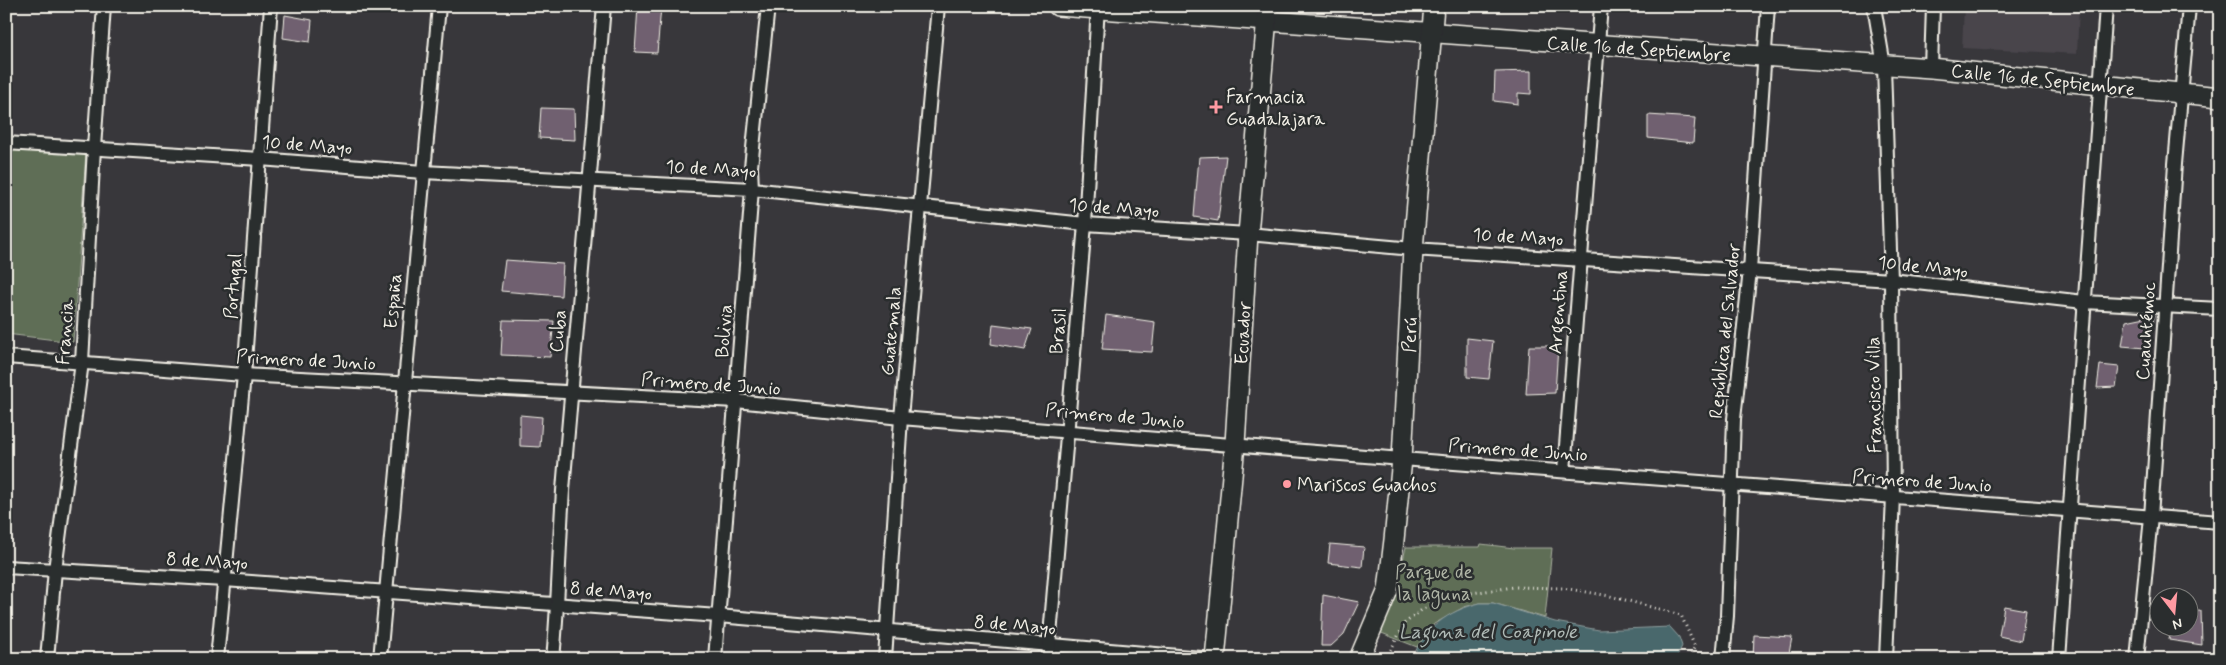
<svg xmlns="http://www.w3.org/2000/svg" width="2226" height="665" font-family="Mynerve,sans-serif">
<rect width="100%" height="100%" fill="#38373b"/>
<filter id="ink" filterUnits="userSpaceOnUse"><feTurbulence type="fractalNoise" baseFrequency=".02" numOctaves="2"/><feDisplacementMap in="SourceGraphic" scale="10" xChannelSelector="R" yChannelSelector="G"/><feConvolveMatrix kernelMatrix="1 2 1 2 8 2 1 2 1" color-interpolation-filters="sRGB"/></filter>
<g filter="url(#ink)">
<path fill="#48444b" d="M 1964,6 L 2079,6 L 2077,54 L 1962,48 Z"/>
<g fill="#5f6e57" stroke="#aab0a0">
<path d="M 6,147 L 86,152 L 73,342 L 6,334 Z"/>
<path d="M 1481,544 L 1514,548 L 1552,548 L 1545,618 L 1493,603 L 1480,603 L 1464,607 L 1434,624 L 1417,647 L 1379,632 L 1395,596 L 1406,547 L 1480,547 Z"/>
</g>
<path fill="#4a676c" stroke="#8e9e9e" d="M 1480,603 L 1493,603 L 1555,622 L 1599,630 L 1670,627 L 1679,637 L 1682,646 L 1676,659 L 1412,659 C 1425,628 1447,611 1480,603 Z"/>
<g fill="#6f616f" stroke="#f4f1e8">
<path d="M 638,6 L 661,7 L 657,53 L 635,52 Z"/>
<path d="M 285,15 L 312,20 L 310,42 L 283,38 Z"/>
<path d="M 1531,71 L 1531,94 L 1518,93 L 1518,104 L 1494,101 L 1495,72 Z"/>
<path d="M 541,108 L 574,109 L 575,140 L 539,138 Z"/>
<path d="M 1648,115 L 1695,118 L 1693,143 L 1648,138 Z"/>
<path d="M 1226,156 L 1218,221 L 1194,217 L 1199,157 Z"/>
<path d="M 505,260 L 563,264 L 561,296 L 501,291 Z"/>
<path d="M 1106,315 L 1155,322 L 1152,352 L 1102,349 Z"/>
<path d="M 2155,315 L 2145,348 L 2122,346 L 2126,321 Z"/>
<path d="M 503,320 L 554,321 L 550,357 L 501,355 Z"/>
<path d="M 993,324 L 1032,329 L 1025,350 L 991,344 Z"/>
<path d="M 1467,338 L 1493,341 L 1489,379 L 1467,377 Z"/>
<path d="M 1529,346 L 1558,346 L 1555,393 L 1526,394 Z"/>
<path d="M 2100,365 L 2119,367 L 2116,387 L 2097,388 Z"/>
<path d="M 520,415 L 542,417 L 540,447 L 520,446 Z"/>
<path d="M 1330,544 L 1364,547 L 1362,567 L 1328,563 Z"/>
<path d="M 1323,595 L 1359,602 L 1344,634 L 1331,646 L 1321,646 Z"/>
<path d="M 2004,606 L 2026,610 L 2021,641 L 1999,636 Z"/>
<path d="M 2201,611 L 2202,645 L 2169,640 L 2171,628 L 2188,628 L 2188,612 Z"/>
<path d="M 1754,635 L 1792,637 L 1788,659 L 1753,659 Z"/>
</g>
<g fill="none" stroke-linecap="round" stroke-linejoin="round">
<g stroke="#f4f1e8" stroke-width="16">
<g id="street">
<path d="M 1874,6 L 1884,66 L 1891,280 L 1893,496 L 1886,659"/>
<path d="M 1931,68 L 1933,6"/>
<path d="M 6,143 L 260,159 L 423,172 L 752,189 L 1085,224 L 1248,234 L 1413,249 L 1891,280 L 2084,302 L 2220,309"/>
<path d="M 6,357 L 244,375 L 736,401 L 901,418 L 1402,459 L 2220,522"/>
<path d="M 1564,471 L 1601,6"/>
<path d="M 6,567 L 224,580 L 718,616 L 1213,659"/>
<path d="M 47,659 L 55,570 L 82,362 L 94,148 L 104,6"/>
<path d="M 217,659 L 244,375 L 271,6"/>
<path d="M 380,659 L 439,6"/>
<path d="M 553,659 C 559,598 559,538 564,478 C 577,320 592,164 604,6"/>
<path d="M 715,659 L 752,189 L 751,167 L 768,6"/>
<path d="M 885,659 L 901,418 L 938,6"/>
<path d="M 1048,659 L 1085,224 L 1098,6"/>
<path d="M 1723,659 L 1727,616 L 1734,419 L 1750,270 L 1768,6"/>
<path d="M 2059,659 L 2106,6"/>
<path d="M 2137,659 L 2151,517 L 2175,164 L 2189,6"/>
</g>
</g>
<g stroke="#f4f1e8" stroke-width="22">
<g id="secondary">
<path d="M 1058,6 L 1931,68 L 2220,97"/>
<path d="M 1215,659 L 1235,444 L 1248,234 L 1268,6"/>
<path d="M 1359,659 L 1388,590 L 1394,540 L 1402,459 L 1413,249 L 1434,6"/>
</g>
</g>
<path stroke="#f4f1e8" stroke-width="3" stroke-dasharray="1 4" stroke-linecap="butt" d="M 1386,659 L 1405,623 L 1423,609 L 1457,595 L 1514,587 L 1563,588 L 1610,596 L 1681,615 L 1695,647 L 1687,659"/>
<use href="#street" stroke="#2a2d2e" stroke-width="12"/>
<use href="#secondary" stroke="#2a2d2e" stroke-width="19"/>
</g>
</g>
<g fill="#ff9aa2" stroke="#2a2d2e" stroke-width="2">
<path d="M1213.5 99.5h5v5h5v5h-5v5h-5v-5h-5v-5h5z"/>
<circle cx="1287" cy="484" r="5"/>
</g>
<g text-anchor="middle" stroke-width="5" stroke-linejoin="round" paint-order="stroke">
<g font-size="19" fill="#f4f1e8" stroke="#2a2d2e">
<text transform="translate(1639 48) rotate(4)" y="7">Calle 16 de Septiembre</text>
<text transform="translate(2043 79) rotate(6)" y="7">Calle 16 de Septiembre</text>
<text transform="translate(307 144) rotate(4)" y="7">10 de Mayo</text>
<text transform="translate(711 168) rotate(3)" y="7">10 de Mayo</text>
<text transform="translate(1114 207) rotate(4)" y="7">10 de Mayo</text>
<text transform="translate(1518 236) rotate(3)" y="7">10 de Mayo</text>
<text transform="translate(1923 266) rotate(6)" y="7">10 de Mayo</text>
<text transform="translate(232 286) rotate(-86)" y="7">Portugal</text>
<text transform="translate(392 301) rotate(-85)" y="7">España</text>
<text transform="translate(1557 312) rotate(-86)" y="7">Argentina</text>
<text transform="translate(557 331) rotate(-85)" y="7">Cuba</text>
<text transform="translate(723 331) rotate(-86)" y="7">Bolivia</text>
<text transform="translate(890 331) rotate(-85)" y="7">Guatemala</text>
<text transform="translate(1057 331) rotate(-85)" y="7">Brasil</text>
<text transform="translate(1724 331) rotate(-84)" y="7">República del Salvador</text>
<text transform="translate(2145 331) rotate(-86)" y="7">Cuauhtémoc</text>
<text transform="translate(64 332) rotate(-86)" y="7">Francia</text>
<text transform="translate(1242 333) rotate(-87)" y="7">Ecuador</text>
<text transform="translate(1409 335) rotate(-87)" y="7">Perú</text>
<text transform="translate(306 359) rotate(3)" y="7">Primero de Junio</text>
<text transform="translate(711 383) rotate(4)" y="7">Primero de Junio</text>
<text transform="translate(1873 395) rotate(-91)" y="7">Francisco Villa</text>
<text transform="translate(1115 415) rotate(5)" y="7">Primero de Junio</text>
<text transform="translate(1518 449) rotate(4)" y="7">Primero de Junio</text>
<text transform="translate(1922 480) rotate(4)" y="7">Primero de Junio</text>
<text transform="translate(207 560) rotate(3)" y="7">8 de Mayo</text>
<text transform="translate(611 590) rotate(4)" y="7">8 de Mayo</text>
<text transform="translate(1015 624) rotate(5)" y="7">8 de Mayo</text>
</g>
<g font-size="19" fill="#f4f1e8" stroke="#2a2d2e" text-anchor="start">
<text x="1226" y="103">Farmacia<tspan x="1226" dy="22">Guadalajara</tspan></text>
<text x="1297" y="491">Mariscos Guachos</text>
</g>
<g font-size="19" fill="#b1b6a7" stroke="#2a2d2e">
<text x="1434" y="578">Parque de<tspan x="1434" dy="22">la laguna</tspan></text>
</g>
<g font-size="20" font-style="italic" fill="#b0bab6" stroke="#2a2d2e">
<text x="1488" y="638">Laguna del Coapinole</text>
</g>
</g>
<rect width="2226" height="665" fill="none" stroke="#2a2d2e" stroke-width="25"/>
<rect x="12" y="12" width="2201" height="640" fill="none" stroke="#f4f1e8" stroke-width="2" filter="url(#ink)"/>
<g transform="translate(2174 612) rotate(164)"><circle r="24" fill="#2a2d2e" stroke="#7b7b78"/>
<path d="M0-4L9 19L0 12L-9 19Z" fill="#ff9aa2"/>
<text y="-8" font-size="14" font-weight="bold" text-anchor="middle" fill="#f4f1e8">N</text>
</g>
</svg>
